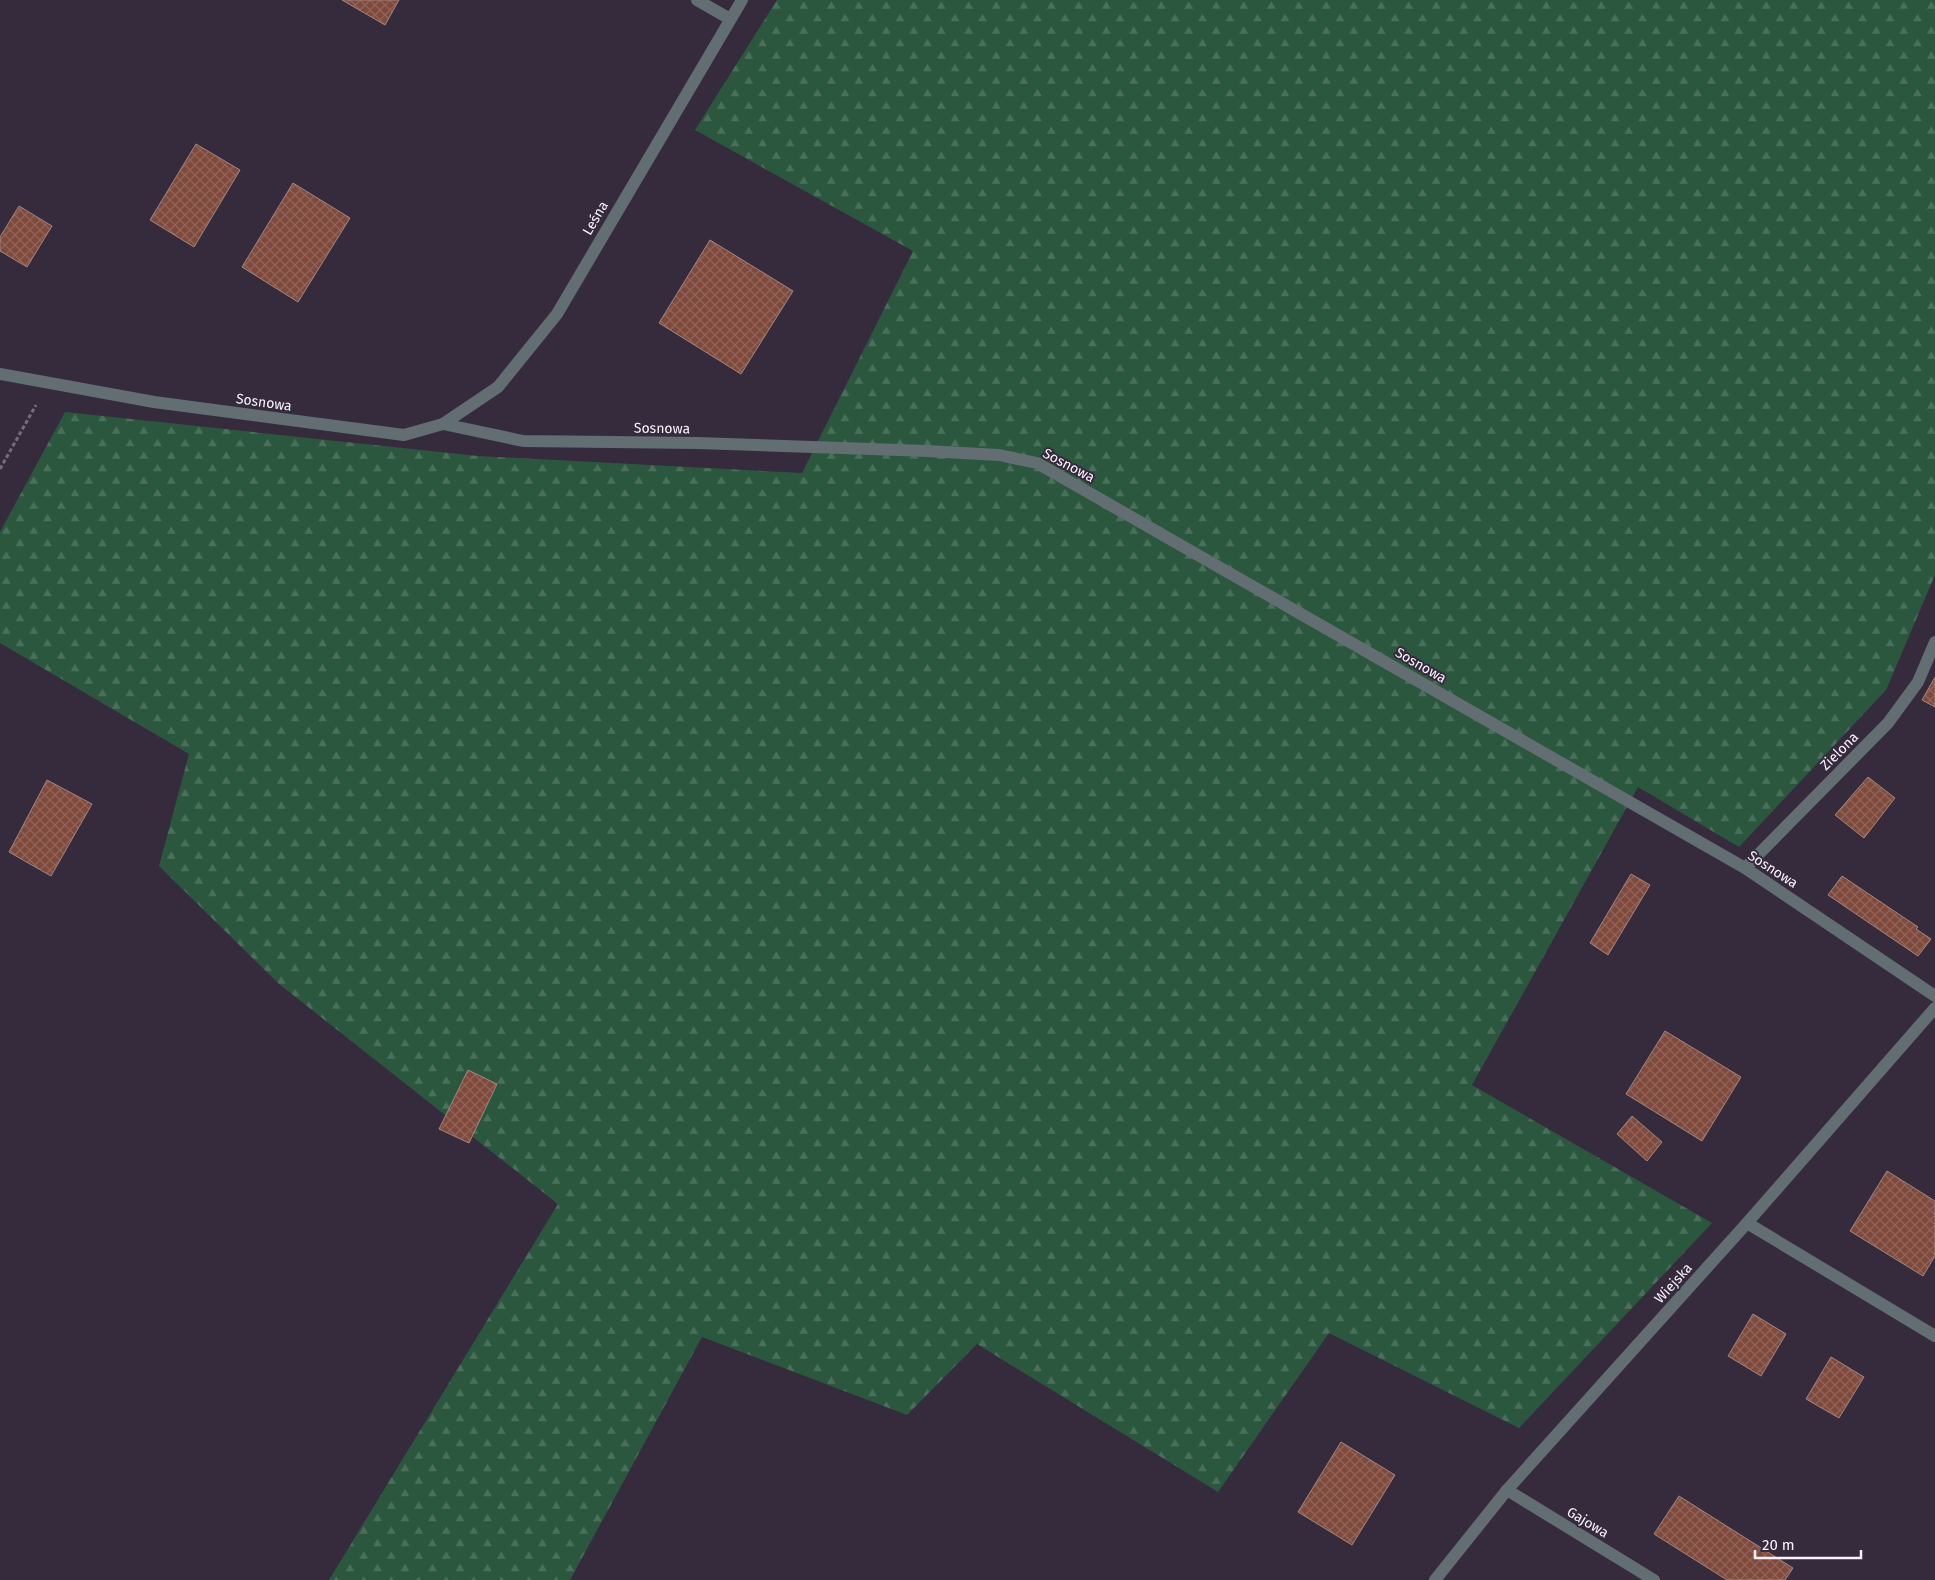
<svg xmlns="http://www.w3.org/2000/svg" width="1935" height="1580" font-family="'Fira Sans',sans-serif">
<defs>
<pattern id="forest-firs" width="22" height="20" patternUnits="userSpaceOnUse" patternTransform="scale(1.25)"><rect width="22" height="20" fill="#2b573e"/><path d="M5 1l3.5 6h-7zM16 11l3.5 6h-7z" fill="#4a705b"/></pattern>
<pattern id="building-cross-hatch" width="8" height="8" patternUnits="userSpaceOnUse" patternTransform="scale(1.25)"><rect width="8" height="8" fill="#7f493c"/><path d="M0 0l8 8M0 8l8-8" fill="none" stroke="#926459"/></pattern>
</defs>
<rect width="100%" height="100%" fill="#362b3c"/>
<path fill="url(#forest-firs)" d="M 777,0 L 1935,0 L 1935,575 L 1886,690 L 1739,847 L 1638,787 L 1472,1085 L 1712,1223 L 1519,1428 L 1329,1333 L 1218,1492 L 977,1344 L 907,1415 L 702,1337 L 570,1580 L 329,1580 L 558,1204 L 279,984 L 159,866 L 189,754 L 0,643 L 0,532 L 65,412 L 478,456 L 802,473 L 913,251 L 695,130 Z"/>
<g fill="url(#building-cross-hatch)" stroke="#a08680">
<path d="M 342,0 L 399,0 L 385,25 Z"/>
<path d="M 196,144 L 240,170 L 194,247 L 150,220 Z"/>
<path d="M 293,183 L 350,218 L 298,302 L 242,267 Z"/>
<path d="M 19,206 L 52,226 L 27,267 L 0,251 L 0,237 Z"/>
<path d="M 710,240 L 793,291 L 741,374 L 659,323 Z"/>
<path d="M 1935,677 L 1935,707 L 1922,700 Z"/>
<path d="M 1868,777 L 1895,798 L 1864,838 L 1835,815 Z"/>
<path d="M 47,780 L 92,804 L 51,876 L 9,852 Z"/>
<path d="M 1631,874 L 1650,885 L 1608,955 L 1590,943 Z"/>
<path d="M 1842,876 L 1918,927 L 1916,929 L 1931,939 L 1918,956 L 1828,895 Z"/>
<path d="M 1665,1031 L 1741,1077 L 1702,1141 L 1626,1094 Z"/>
<path d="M 468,1070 L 497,1084 L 469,1143 L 439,1129 Z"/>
<path d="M 1632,1116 L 1662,1142 L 1647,1161 L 1617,1134 Z"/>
<path d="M 1887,1171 L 1935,1201 L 1935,1256 L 1923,1276 L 1850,1231 Z"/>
<path d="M 1753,1314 L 1786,1334 L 1761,1376 L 1728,1356 Z"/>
<path d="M 1831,1357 L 1864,1377 L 1839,1418 L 1806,1399 Z"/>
<path d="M 1341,1442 L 1395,1475 L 1352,1545 L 1298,1512 Z"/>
<path d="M 1679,1496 L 1793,1568 L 1785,1580 L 1727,1580 L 1654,1534 Z"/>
</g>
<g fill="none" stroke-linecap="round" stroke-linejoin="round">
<path stroke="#766c7b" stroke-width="3" stroke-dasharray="4 2.5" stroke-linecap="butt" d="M 0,469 L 36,405"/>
<g stroke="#636e72" stroke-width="12">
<path d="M 697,0 L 730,19"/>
<path d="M 0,374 L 154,402 L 404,435 L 443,424 L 523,441 L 698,443 L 927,451 L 999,455 L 1037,463 L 1745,868 L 1935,996"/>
<path d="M 443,424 L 498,387 L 557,314 L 742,0"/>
<path d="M 1745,868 L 1888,723 L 1918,682 L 1935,642"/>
<path d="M 1747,1223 L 1935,1336"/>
<path d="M 1507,1490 L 1654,1580"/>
<path d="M 1435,1580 L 1507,1490 L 1747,1223 L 1935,1008"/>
</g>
</g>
<g text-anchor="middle" stroke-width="4" stroke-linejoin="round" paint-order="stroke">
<g font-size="14" fill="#f8f1fc" stroke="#362b3c">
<text transform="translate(595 218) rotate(-60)" y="5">Leśna</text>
<text transform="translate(264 402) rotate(8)" y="5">Sosnowa</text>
<text transform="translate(662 428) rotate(1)" y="5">Sosnowa</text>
<text transform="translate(1069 465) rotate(28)" y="5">Sosnowa</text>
<text transform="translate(1421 665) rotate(30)" y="5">Sosnowa</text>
<text transform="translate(1839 751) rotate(-45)" y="5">Zielona</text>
<text transform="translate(1773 869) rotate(33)" y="5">Sosnowa</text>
<text transform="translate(1673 1283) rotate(-48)" y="5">Wiejska</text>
<text transform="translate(1588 1522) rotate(31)" y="5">Gajowa</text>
</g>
</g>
<path d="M1755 1550v8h106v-8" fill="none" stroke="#f8f1fc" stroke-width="2.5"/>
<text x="1762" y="1550" font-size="15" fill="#f8f1fc" stroke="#362b3c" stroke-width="4" paint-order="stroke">20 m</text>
</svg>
